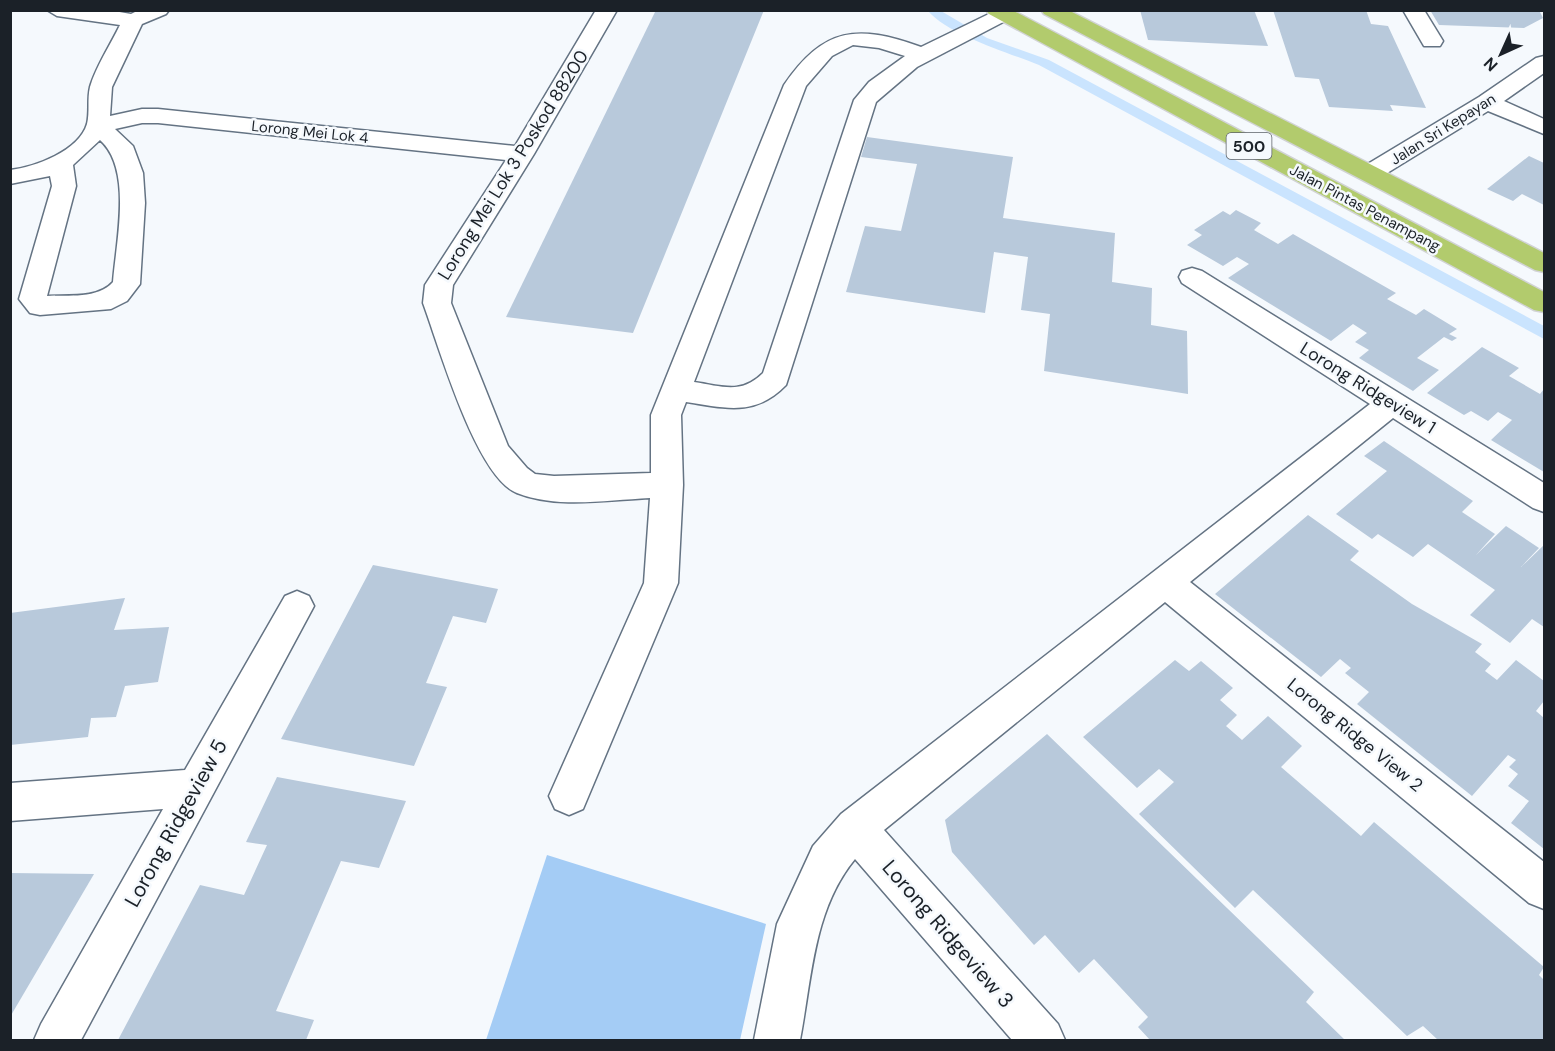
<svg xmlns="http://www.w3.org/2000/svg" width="1555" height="1051" font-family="'DM Sans',sans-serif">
<rect width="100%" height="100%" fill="#f5f9fd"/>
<path fill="#a4ccf5" d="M 547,855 L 766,924 L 740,1040 L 486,1040 Z"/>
<path fill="#cae4fe" d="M 928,11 L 941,11 L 987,38 L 1049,60 L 1544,326 L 1544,339 L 1039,65 C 1009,53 949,35 928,11 Z"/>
<g fill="#b8c9db">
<path d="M 656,10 L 764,10 L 633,333 L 506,317 Z"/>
<path d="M 1140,10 L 1254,10 L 1268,46 L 1148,40 Z"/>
<path d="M 1273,10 L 1366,10 L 1371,24 L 1388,26 L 1426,108 L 1390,105 L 1393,111 L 1329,107 L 1319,79 L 1295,77 Z"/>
<path d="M 1430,10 L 1539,10 L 1543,18 L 1524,28 L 1439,25 Z"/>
<path d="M 867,137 L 1013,157 L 1003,218 L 1115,233 L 1112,282 L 1152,288 L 1151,325 L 1187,331 L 1188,394 L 1044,371 L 1050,314 L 1021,310 L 1028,257 L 994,252 L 985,313 L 846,292 L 865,226 L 901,231 L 917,164 L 861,157 Z"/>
<path d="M 1529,156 L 1544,163 L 1544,205 L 1522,194 L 1513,201 L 1487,189 Z"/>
<path d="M 1236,210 L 1261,223 L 1254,230 L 1278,244 L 1293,234 L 1396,293 L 1387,299 L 1416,315 L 1424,309 L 1457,329 L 1449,334 L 1457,338 L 1452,341 L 1444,337 L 1417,358 L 1439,370 L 1413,391 L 1359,358 L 1369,350 L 1355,342 L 1367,333 L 1353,324 L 1331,341 L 1228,278 L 1249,264 L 1237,257 L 1223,266 L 1187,245 L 1202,235 L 1194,230 L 1223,211 L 1230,215 Z"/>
<path d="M 1482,347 L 1519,368 L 1509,376 L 1540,394 L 1544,389 L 1544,472 L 1491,440 L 1512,420 L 1498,412 L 1488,421 L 1471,411 L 1464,415 L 1427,393 Z"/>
<path d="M 1384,441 L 1473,501 L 1462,512 L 1495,534 L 1476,555 L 1506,526 L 1539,548 L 1521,567 L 1544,545 L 1544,627 L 1532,619 L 1510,643 L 1470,615 L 1495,590 L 1428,544 L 1413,557 L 1378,534 L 1372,539 L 1336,514 L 1387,471 L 1364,456 Z"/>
<path d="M 1308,515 L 1359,551 L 1350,560 L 1412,604 L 1482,644 L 1475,652 L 1491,664 L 1485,671 L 1497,680 L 1516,660 L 1544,681 L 1544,701 L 1536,711 L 1544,718 L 1544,849 L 1511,823 L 1529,801 L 1508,786 L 1518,774 L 1509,767 L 1516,760 L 1508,755 L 1472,796 L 1357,704 L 1369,692 L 1345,673 L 1351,668 L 1340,659 L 1321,677 L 1215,594 Z"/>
<path d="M 373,565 L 498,589 L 486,623 L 453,616 L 426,683 L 447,687 L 414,766 L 281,739 Z"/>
<path d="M 125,598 L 114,630 L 169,627 L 158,682 L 125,686 L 116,717 L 91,718 L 88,737 L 10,745 L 10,613 Z"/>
<path d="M 1175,660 L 1189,671 L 1201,661 L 1233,688 L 1220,700 L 1237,715 L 1226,726 L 1242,740 L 1268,716 L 1302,746 L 1281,767 L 1361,836 L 1374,822 L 1544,967 L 1539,975 L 1544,980 L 1544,1040 L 1438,1040 L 1423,1026 L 1407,1036 L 1253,890 L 1235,908 L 1139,814 L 1174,782 L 1159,769 L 1137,788 L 1083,737 Z"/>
<path d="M 1047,734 L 1314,992 L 1306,1002 L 1345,1040 L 1150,1040 L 1138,1027 L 1148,1017 L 1094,959 L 1079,973 L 1045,935 L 1034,945 L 952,852 L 945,820 Z"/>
<path d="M 277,777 L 406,801 L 379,868 L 341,861 L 276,1011 L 314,1020 L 306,1040 L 118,1040 L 200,885 L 244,895 L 267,845 L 246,842 Z"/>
<path d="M 10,873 L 94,874 L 10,1017 Z"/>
</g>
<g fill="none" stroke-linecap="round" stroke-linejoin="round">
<g stroke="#647383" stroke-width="3">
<g id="minor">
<path d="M 47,10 L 108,10 L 131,14 L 139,10 L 169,10 L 166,14 L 142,24 L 112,87 L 110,116 L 142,109 L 158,109 L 515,146 L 596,10 L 617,10 L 534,154 L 453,285 L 451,303 L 508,446 L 527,468 L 535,474 L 554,476 L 651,473 L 651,415 L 784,85 C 824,27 857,24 921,47 L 995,11 L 1009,10 L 1012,15 L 1009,19 L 917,67 L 876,102 L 786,385 C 755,417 726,408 686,402 L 681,415 L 683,485 L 678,583 L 583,809 L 569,815 L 555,809 L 549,796 L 644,583 L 650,498 C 608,500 557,509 517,493 C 476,477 439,346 423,303 L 425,285 L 506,160 L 158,123 L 142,123 L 115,129 L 133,146 L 143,173 L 145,203 L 140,284 L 127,301 L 111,309 L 40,315 L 30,313 L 19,299 L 52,186 L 50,176 L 10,184 L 10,170 C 35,167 79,151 87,124 C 90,112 87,99 90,87 C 96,66 111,44 120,25 L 57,16 ZM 853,45 L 879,48 L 905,56 L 869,82 L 854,100 L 763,373 C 741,395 722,386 694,382 L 806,86 L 832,56 ZM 100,140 C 133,169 116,242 113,282 C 98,299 68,295 47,296 L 76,186 L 73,165 Z"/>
<path d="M 1403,10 L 1424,10 L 1443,41 L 1440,46 L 1424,46 Z"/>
<path d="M 1544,56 L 1544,73 L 1504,101 L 1544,119 L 1544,134 L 1488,111 L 1379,178 L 1370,180 L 1361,178 L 1358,173 L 1361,168 L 1479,97 L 1536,58 Z"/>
<path d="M 1192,268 L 1202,271 L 1544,483 L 1544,512 L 1533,508 L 1393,418 L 1190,582 L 1544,862 L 1544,909 L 1529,903 L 1165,602 L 884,830 L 1058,1024 L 1065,1040 L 1012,1040 L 855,859 C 813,910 812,978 800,1040 L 754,1040 L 777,924 L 813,846 L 841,814 L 1370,404 L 1182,283 L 1179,277 L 1182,271 Z"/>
<path d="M 297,591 L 309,596 L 314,606 L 81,1040 L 34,1040 L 41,1024 L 163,809 L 10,821 L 10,783 L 185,770 L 285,596 Z"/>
</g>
</g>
<g stroke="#d1d3d4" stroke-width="3">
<g id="major">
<path d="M 986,10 L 1012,10 L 1544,292 L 1544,312 L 1534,310 L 989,14 Z"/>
<path d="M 1041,10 L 1068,10 L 1544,253 L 1544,272 L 1535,270 L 1044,14 Z"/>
</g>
</g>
<use href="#minor" fill="#fff" fill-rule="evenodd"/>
<use href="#major" fill="#b2cb6d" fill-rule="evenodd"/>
</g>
<g text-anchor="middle" stroke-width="5" stroke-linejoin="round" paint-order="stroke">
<g font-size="15" fill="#1b2128" stroke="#f5f9fd">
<text transform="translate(1443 129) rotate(-32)" y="5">Jalan Sri Kepayan</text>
<text transform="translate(310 132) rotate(6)" y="5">Lorong Mei Lok 4</text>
<text transform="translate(1365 208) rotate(28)" y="5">Jalan Pintas Penampang</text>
</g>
<rect fill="#f5f9fd" stroke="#5c6268" stroke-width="1.5" x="1226.5" y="133" width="45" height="26" rx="4.5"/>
<g font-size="16" font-weight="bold" fill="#1b2128">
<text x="1249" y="152">500</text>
</g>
<g font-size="18" fill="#1b2128" stroke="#f5f9fd">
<text transform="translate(513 165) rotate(-58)" y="6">Lorong Mei Lok 3 Poskod 88200</text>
<text transform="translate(1368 388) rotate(32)" y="6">Lorong Ridgeview 1</text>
<text transform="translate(1355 735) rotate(39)" y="6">Lorong Ridge View 2</text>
</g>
<g font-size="21" fill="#1b2128" stroke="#f5f9fd">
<text transform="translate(176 823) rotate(-61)" y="7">Lorong Ridgeview 5</text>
<text transform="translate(948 934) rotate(49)" y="7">Lorong Ridgeview 3</text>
</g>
</g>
<rect width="1555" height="1051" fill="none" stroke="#1b2128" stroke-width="24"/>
<g transform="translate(1501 54) rotate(225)" stroke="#f5f9fd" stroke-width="4.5" paint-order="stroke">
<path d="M0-4.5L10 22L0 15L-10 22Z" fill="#1b2128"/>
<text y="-9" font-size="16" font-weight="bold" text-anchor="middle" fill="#1b2128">N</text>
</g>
</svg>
